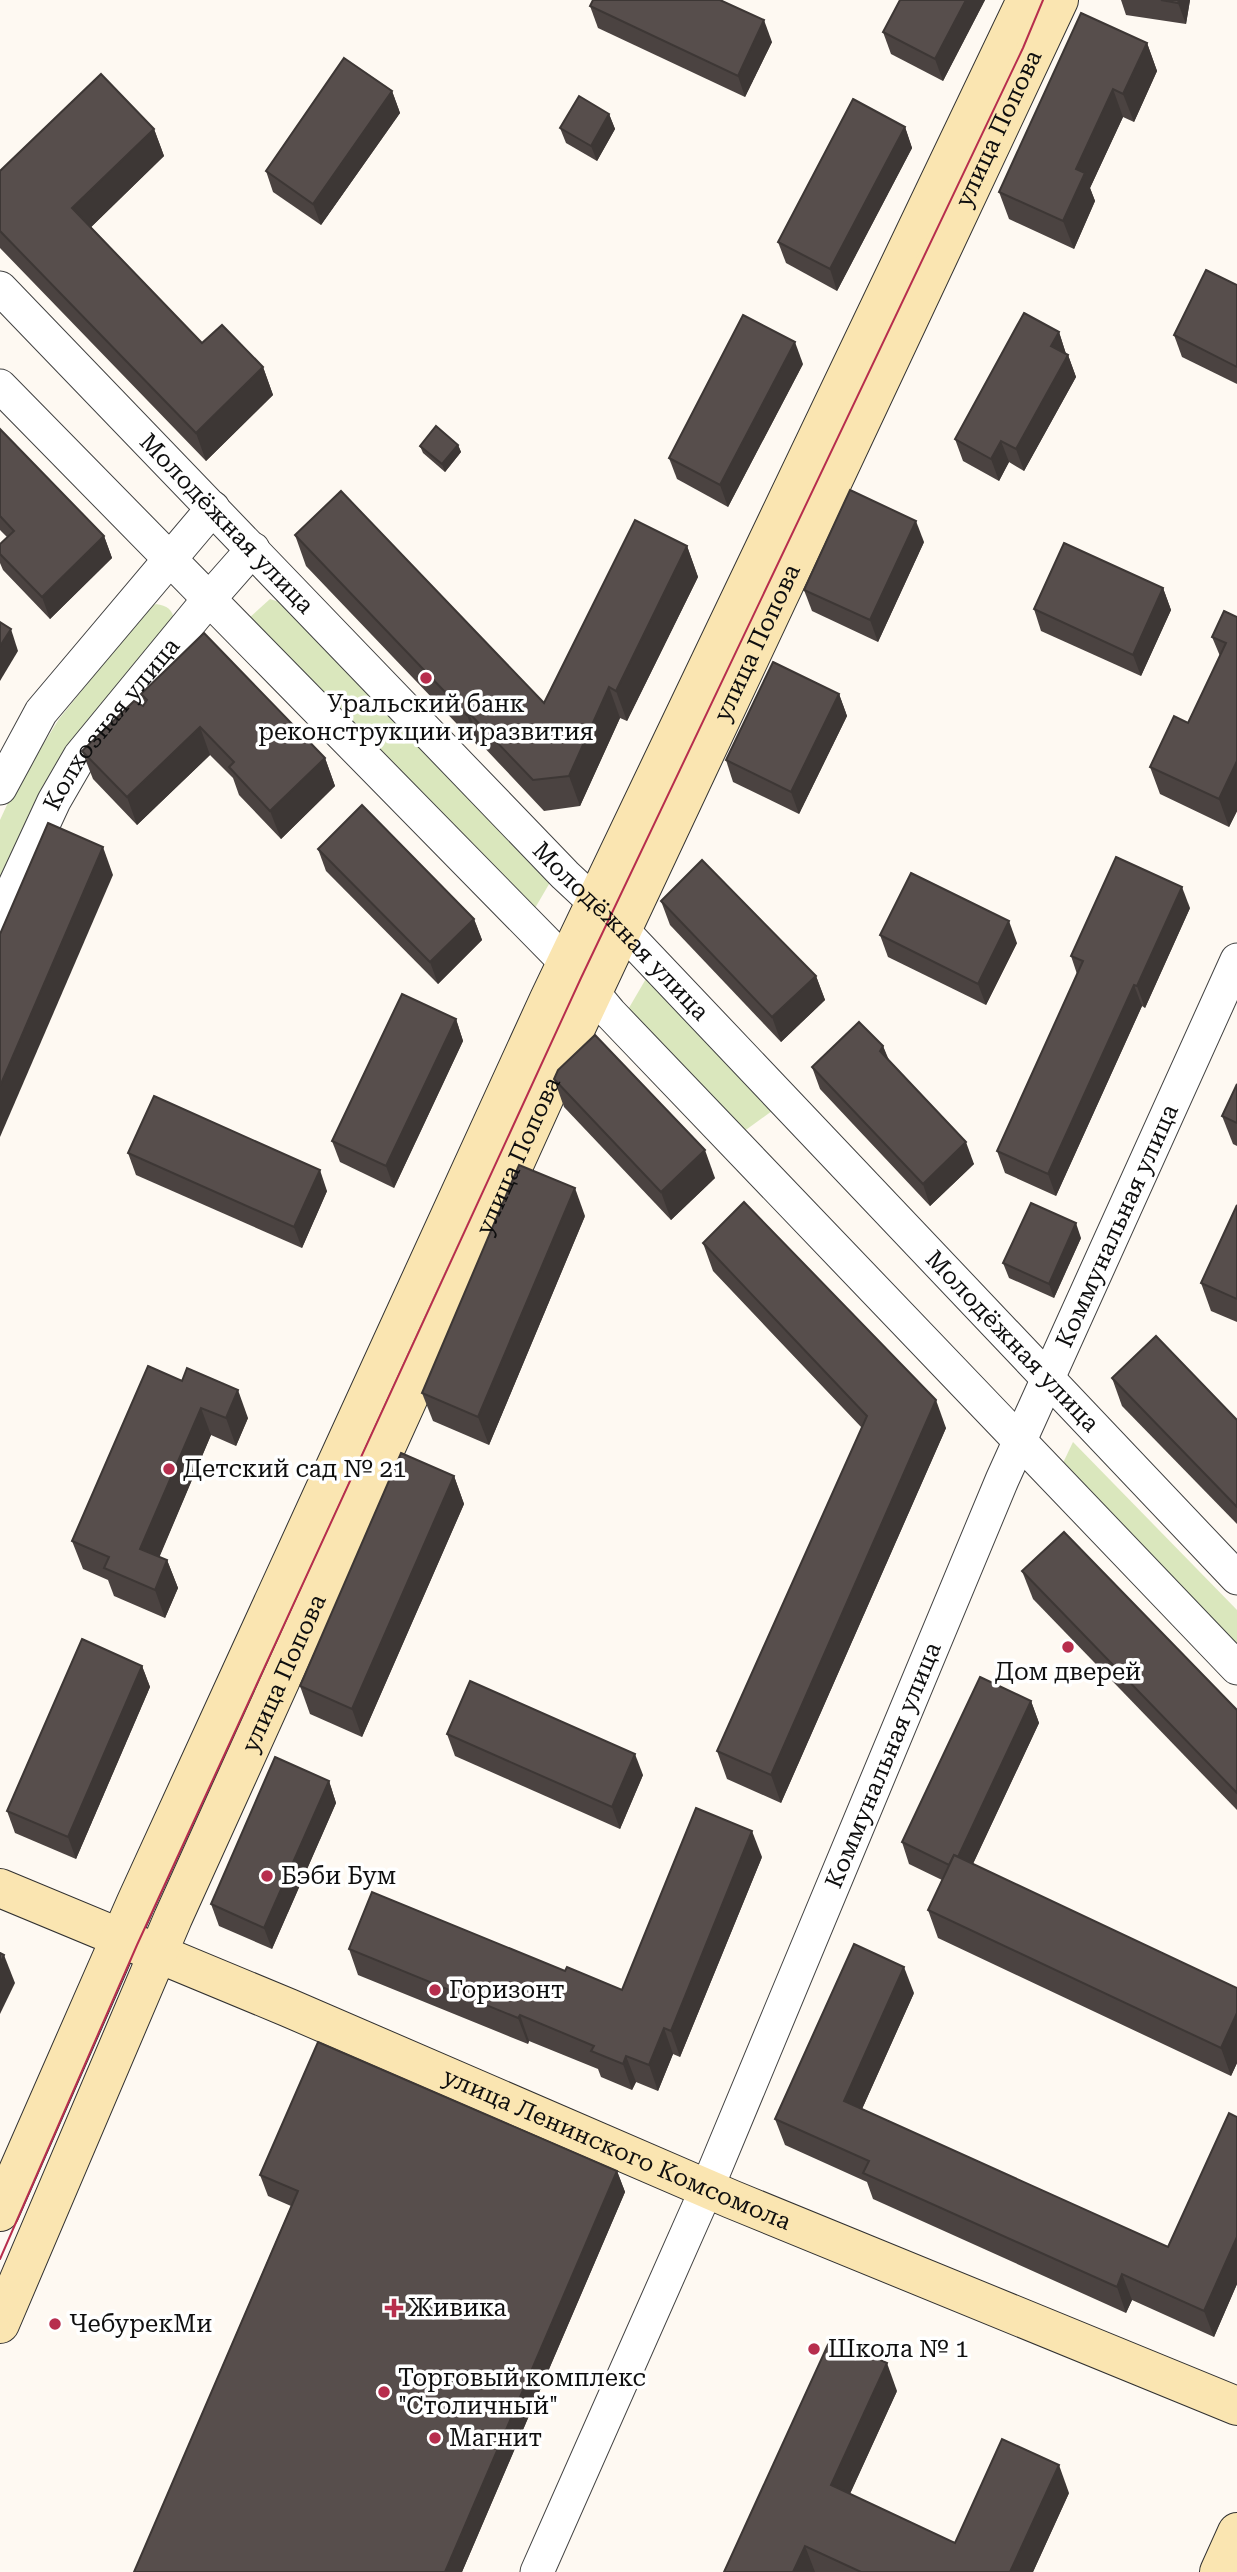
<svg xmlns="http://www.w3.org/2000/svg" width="1237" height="2572" font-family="'Roboto Serif',serif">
<rect width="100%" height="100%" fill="#fef9f2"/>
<g fill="#dae7bd">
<path d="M 270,599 L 292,606 L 552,879 L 531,915 L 249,618 Z"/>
<path d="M 156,604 C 167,606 173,609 174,621 L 0,888 L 0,820 L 12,794 L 59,719 L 148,608 Z"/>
<path d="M 647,977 L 772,1111 L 743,1132 L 626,1013 Z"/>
<path d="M 1073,1442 L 1237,1610 L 1237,1649 L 1062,1465 Z"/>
</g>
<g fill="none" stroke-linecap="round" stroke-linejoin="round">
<g stroke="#424242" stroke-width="35">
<g id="street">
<path id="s1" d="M 0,288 L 565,875 L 611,918 L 1237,1578"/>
<path d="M 0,386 L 581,978 L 610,1013 L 1237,1668"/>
<path d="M 0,788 L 41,712 L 213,508"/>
<path id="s2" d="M 0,917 L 54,801 L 80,756 L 209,599 L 253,549"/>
<path id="s3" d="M 537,2572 L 707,2188 L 1002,1480 L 1237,960"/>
</g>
</g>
<g stroke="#313131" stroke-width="40">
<g id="secondary">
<path id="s4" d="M 0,1888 L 289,2008 L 731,2199 L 1237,2406"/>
<path d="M 0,2212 L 136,1902 L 549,999 L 1026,0"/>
<path id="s5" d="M 0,2324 L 173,1918 L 577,1026 L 1059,0"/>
<path d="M 1219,2572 L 1237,2532"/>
</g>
</g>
<use href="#street" stroke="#fff" stroke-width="33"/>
<use href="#secondary" stroke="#fae5b1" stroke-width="38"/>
<path stroke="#b72e4d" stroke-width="2" d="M 0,2259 L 137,1945 L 581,978 L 1023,48 L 1043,0"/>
</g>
<g fill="#4b4341">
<path d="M 900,0 L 985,0 L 943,81 L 891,54 L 883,32 Z"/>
<path d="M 1121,0 L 1190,0 L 1186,24 L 1126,15 Z"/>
<path d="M 590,6 L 772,42 L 745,97 L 598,28 Z"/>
<path d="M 1147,43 L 1157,71 L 1134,122 L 1123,117 L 1090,188 L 1095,201 L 1074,249 L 1009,219 L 999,192 Z"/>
<path d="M 392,91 L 400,113 L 321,225 L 273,192 L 266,171 Z"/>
<path d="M 609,114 L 615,129 L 597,161 L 566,143 L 560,128 Z"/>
<path d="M 905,127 L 912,148 L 837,291 L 786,263 L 778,242 Z"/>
<path d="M 154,129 L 164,156 L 91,227 L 202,343 L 263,367 L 273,395 L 206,461 L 0,248 L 0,171 Z"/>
<path d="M 1237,285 L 1237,384 L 1182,357 L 1174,335 Z"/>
<path d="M 1059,332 L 1066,354 L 1068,355 L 1076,377 L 1024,471 L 1009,462 L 999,481 L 963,461 L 955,439 Z"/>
<path d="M 803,364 L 728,507 L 677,479 L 669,458 Z"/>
<path d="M 0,429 L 104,536 L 112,558 L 50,619 L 3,570 L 0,563 L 0,544 L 7,537 L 0,530 Z"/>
<path d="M 458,445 L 461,452 L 445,472 L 423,453 L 420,446 Z"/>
<path d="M 295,535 L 544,703 L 687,546 L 698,577 L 627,721 L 620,718 L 580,806 L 544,811 L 480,743 L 478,746 L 306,566 Z"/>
<path d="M 924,542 L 878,642 L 812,611 L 804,590 Z"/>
<path d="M 1163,588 L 1171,610 L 1141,676 L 1041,631 L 1034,609 Z"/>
<path d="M 1237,617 L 1237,811 L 1229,827 L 1160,794 L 1150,767 L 1188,723 L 1220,656 L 1212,637 Z"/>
<path d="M 141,694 L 325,758 L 335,786 L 281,839 L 239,795 L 233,778 L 210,755 L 137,825 L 93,779 L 82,751 L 143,706 L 145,703 Z"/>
<path d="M 839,694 L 847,716 L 799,814 L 733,782 L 726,760 Z"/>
<path d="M 318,849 L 474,919 L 482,940 L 438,984 L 326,871 Z"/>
<path d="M 661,901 L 816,976 L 825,1000 L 781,1042 L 670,925 Z"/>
<path d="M 1190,908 L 1145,1008 L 1142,1006 L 1056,1196 L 1005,1173 L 997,1151 L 1077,974 L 1071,956 Z"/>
<path d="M 880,935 L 1017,943 L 986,1005 L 888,957 Z"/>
<path d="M 456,1019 L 463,1041 L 394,1188 L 340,1162 L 332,1141 Z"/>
<path d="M 883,1046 L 889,1060 L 974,1164 L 930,1206 L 820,1089 L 812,1067 Z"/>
<path d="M 554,1079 L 715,1178 L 671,1220 L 564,1107 Z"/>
<path d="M 1237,1084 L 1237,1146 L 1233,1144 L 1222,1116 Z"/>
<path d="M 128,1153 L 327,1191 L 302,1248 L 136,1175 Z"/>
<path d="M 1237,1205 L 1237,1322 L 1211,1311 L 1201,1283 Z"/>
<path d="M 585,1216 L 489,1445 L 433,1421 L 422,1393 Z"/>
<path d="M 1081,1238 L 1054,1298 L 1009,1278 L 1003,1263 Z"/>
<path d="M 703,1243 L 946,1428 L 781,1803 L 727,1779 L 717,1751 L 862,1428 L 713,1271 Z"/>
<path d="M 148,1366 L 248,1418 L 236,1446 L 211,1435 L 159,1557 L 167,1560 L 178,1588 L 165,1618 L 114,1596 L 108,1580 L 83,1569 L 72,1541 Z"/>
<path d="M 1112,1378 L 1237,1420 L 1237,1524 L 1122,1406 Z"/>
<path d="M 454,1476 L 464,1504 L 362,1737 L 310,1714 L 300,1686 Z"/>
<path d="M 1022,1571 L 1237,1710 L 1237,1810 L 1033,1599 Z"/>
<path d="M 142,1666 L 150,1687 L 76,1859 L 15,1833 L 7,1811 Z"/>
<path d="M 1031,1701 L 1039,1723 L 973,1864 L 1237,1988 L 1237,2063 L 1231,2076 L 938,1938 L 928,1910 L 942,1880 L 909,1864 L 902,1842 Z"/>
<path d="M 447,1734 L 643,1775 L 620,1829 L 455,1756 Z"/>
<path d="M 329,1781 L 336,1803 L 272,1949 L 219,1926 L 211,1904 Z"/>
<path d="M 762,1857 L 680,2057 L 673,2054 L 658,2091 L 636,2082 L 632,2090 L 601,2077 L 598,2069 L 529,2041 L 528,2044 L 358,1975 L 349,1949 L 565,1971 L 622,1990 Z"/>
<path d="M 914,1993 L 862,2109 L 1168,2247 L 1237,2117 L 1237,2284 L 1214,2337 L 1132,2300 L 1126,2313 L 873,2199 L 867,2182 L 785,2145 L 775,2119 Z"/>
<path d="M 617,2171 L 625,2192 L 462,2572 L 134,2572 L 291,2206 L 268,2196 L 260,2175 Z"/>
<path d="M 897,2391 L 850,2494 L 955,2543 L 1069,2493 L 1033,2572 L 724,2572 Z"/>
</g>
<g fill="#3d3735">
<path d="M 966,0 L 985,0 L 943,81 L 935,59 Z"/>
<path d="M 1179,0 L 1190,0 L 1186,24 L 1178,3 Z"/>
<path d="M 764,20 L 772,42 L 745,97 L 738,76 Z"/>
<path d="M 1147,43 L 1157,71 L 1134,122 L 1123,94 Z"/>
<path d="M 1113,89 L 1123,117 L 1090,188 L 1095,201 L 1074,249 L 1063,221 L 1076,169 Z"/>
<path d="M 392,91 L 400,113 L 321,225 L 313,204 Z"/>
<path d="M 609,114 L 615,129 L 597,161 L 591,146 Z"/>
<path d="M 905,127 L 912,148 L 837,291 L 830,269 Z"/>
<path d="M 154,129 L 164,156 L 82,236 L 72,208 Z"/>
<path d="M 1059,332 L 1066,354 L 1059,368 L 1051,346 Z"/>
<path d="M 795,342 L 803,364 L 728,507 L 720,485 Z"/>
<path d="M 1068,355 L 1076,377 L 1024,471 L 1016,449 Z"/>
<path d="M 263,367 L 273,395 L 206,461 L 196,433 Z"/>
<path d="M 1001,441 L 1009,462 L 999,481 L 991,459 Z"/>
<path d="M 458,445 L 461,452 L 445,472 L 442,464 Z"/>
<path d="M 916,521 L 924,542 L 878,642 L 870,620 Z"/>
<path d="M 104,536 L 112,558 L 50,619 L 42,597 Z"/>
<path d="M 687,546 L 698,577 L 627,721 L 616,691 Z"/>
<path d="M 1163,588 L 1171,610 L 1141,676 L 1133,655 Z"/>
<path d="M 11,629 L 18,651 L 0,681 L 0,646 Z"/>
<path d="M 609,687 L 620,718 L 580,806 L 569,776 Z"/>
<path d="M 839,694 L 847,716 L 799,814 L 791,792 Z"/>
<path d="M 469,713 L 480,743 L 478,746 L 467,715 Z"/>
<path d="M 200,727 L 210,755 L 137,825 L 127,797 Z"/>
<path d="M 325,758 L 335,786 L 281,839 L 270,811 Z"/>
<path d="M 1237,761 L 1237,811 L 1229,827 L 1219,799 Z"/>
<path d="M 103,847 L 113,875 L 0,1137 L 0,1086 Z"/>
<path d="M 1182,887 L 1190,908 L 1145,1008 L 1137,986 Z"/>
<path d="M 474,919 L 482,940 L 438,984 L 430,962 Z"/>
<path d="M 1009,921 L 1017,943 L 986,1005 L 978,984 Z"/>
<path d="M 816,976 L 825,1000 L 781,1042 L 772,1017 Z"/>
<path d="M 1134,985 L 1142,1006 L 1056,1196 L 1048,1174 Z"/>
<path d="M 456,1019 L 463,1041 L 394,1188 L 386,1166 Z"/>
<path d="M 883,1046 L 891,1068 L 880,1051 Z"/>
<path d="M 966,1142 L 974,1164 L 930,1206 L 923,1184 Z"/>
<path d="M 705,1150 L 715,1178 L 671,1220 L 661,1192 Z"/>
<path d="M 320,1170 L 327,1191 L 302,1248 L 294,1227 Z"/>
<path d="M 575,1188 L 585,1216 L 489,1445 L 478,1417 Z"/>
<path d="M 1076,1223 L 1081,1238 L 1054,1298 L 1049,1284 Z"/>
<path d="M 238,1390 L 248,1418 L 236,1446 L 226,1418 Z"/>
<path d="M 936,1400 L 946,1428 L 781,1803 L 771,1775 Z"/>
<path d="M 201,1408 L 211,1435 L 151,1577 L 140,1549 Z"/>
<path d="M 454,1476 L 464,1504 L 362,1737 L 352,1709 Z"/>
<path d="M 167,1560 L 178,1588 L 165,1618 L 155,1590 Z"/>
<path d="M 142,1666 L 150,1687 L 76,1859 L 68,1837 Z"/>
<path d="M 1031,1701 L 1039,1723 L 961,1889 L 954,1867 Z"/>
<path d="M 635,1754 L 643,1775 L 620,1829 L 612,1807 Z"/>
<path d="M 329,1781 L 336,1803 L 272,1949 L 264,1928 Z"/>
<path d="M 752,1831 L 762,1857 L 680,2057 L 671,2031 Z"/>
<path d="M 4,1955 L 15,1983 L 0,2014 L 0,1964 Z"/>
<path d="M 904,1967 L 914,1993 L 854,2127 L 844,2101 Z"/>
<path d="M 1237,2013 L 1237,2063 L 1231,2076 L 1221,2048 Z"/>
<path d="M 520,2015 L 529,2041 L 528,2044 L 518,2018 Z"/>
<path d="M 664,2028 L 673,2054 L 658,2091 L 649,2065 Z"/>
<path d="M 626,2056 L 636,2082 L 632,2090 L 623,2064 Z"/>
<path d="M 617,2171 L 625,2192 L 462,2572 L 445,2572 Z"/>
<path d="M 1237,2237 L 1237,2284 L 1214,2337 L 1204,2311 Z"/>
<path d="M 1122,2274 L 1132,2300 L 1126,2313 L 1117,2287 Z"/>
<path d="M 887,2363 L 897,2391 L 841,2513 L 831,2485 Z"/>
<path d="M 1059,2465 L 1069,2493 L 1033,2572 L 1010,2572 Z"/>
<path d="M 805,2546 L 815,2572 L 793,2572 Z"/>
</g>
<g fill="#574e4c" stroke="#3d3735" stroke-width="2">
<path d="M 593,0 L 720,0 L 764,20 L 738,76 L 590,6 Z"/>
<path d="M 900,0 L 966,0 L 935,59 L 883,32 Z"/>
<path d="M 1161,0 L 1179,0 L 1178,3 Z"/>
<path d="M 1081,13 L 1147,43 L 1123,94 L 1113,89 L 1076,169 L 1085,173 L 1063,221 L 999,192 Z"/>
<path d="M 344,58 L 392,91 L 313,204 L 266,171 Z"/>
<path d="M 101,74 L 154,129 L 72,208 L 202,343 L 222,325 L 263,367 L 196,433 L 0,231 L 0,171 Z"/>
<path d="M 579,96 L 609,114 L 591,146 L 560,128 Z"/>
<path d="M 853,99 L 905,127 L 830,269 L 778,242 Z"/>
<path d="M 1206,270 L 1237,285 L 1237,367 L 1174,335 Z"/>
<path d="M 1024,313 L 1059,332 L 1051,346 L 1068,355 L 1016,449 L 1001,441 L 991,459 L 955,439 Z"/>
<path d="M 743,315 L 795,342 L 720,485 L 669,458 Z"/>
<path d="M 436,426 L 458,445 L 442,464 L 420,446 Z"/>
<path d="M 0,429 L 104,536 L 42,597 L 0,554 L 0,544 L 14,531 L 0,516 Z"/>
<path d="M 850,490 L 916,521 L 870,620 L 804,590 Z"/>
<path d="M 341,491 L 544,703 L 635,520 L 687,546 L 616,691 L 609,687 L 569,776 L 533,780 L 469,713 L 467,715 L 295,535 Z"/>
<path d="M 1064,543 L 1163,588 L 1133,655 L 1034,609 Z"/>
<path d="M 1224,611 L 1237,617 L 1237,761 L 1219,799 L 1150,767 L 1174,716 L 1188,723 L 1226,643 L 1212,637 Z"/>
<path d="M 0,622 L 11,629 L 0,646 Z"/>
<path d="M 204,633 L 325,758 L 270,811 L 229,767 L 234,762 L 200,727 L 127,797 L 82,751 L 134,701 L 143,706 L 147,700 L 141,694 Z"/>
<path d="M 773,662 L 839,694 L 791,792 L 726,760 Z"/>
<path d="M 362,805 L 474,919 L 430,962 L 318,849 Z"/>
<path d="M 48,823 L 103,847 L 0,1086 L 0,934 Z"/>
<path d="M 1116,857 L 1182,887 L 1137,986 L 1134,985 L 1048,1174 L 997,1151 L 1083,961 L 1071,956 Z"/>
<path d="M 702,860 L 816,976 L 772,1017 L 661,901 Z"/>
<path d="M 911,873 L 1009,921 L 978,984 L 880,935 Z"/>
<path d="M 402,994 L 456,1019 L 386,1166 L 332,1141 Z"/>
<path d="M 859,1022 L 883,1046 L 880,1051 L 966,1142 L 923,1184 L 812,1067 Z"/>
<path d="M 595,1035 L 705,1150 L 661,1192 L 554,1079 L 558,1070 Z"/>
<path d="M 1237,1084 L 1237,1123 L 1222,1116 Z"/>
<path d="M 154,1096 L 320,1170 L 294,1227 L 128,1153 Z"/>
<path d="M 519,1165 L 575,1188 L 478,1417 L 422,1393 Z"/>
<path d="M 744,1202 L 936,1400 L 771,1775 L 717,1751 L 867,1416 L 703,1243 Z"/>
<path d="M 1031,1203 L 1076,1223 L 1049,1284 L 1003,1263 Z"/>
<path d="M 1237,1205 L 1237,1299 L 1201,1283 Z"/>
<path d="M 1156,1336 L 1237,1420 L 1237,1507 L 1112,1378 Z"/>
<path d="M 148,1366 L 182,1381 L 187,1368 L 238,1390 L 226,1418 L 201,1408 L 140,1549 L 167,1560 L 155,1590 L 104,1568 L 109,1557 L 72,1541 Z"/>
<path d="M 401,1453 L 454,1476 L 352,1709 L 300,1686 Z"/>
<path d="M 1064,1532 L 1237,1710 L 1237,1793 L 1022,1571 Z"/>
<path d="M 82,1639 L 142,1666 L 68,1837 L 7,1811 Z"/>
<path d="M 980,1677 L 1031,1701 L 958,1857 L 954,1855 L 949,1865 L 902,1842 Z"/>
<path d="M 470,1681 L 635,1754 L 612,1807 L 447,1734 Z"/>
<path d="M 275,1757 L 329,1781 L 264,1928 L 211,1904 Z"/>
<path d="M 696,1808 L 752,1831 L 671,2031 L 664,2028 L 649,2065 L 626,2056 L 623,2064 L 591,2051 L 594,2046 L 520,2015 L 518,2018 L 349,1949 L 372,1892 L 565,1971 L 567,1967 L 622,1990 Z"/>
<path d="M 954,1855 L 1237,1988 L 1237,2013 L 1221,2048 L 928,1910 Z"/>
<path d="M 854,1944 L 904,1967 L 844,2101 L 1168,2247 L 1229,2113 L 1237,2117 L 1237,2237 L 1204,2311 L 1122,2274 L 1117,2287 L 863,2173 L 869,2161 L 775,2119 Z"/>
<path d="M 0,1953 L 4,1955 L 0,1964 Z"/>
<path d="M 318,2042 L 617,2171 L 445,2572 L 134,2572 L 298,2191 L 260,2175 Z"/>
<path d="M 831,2338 L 887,2363 L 831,2485 L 955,2543 L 1002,2439 L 1059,2465 L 1010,2572 L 861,2572 L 805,2546 L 793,2572 L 724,2572 Z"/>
</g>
<g fill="#b72e4d" stroke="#fff" stroke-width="2.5">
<circle cx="426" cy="678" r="7"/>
<circle cx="169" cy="1469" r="7"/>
<circle cx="1068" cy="1647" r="7"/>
<circle cx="267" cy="1876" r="7"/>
<circle cx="435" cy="1990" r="7"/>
<path d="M390.5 2297.5h7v7h7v7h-7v7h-7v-7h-7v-7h7z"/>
<circle cx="55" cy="2324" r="7"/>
<circle cx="814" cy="2349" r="7"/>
<circle cx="384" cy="2392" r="7"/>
<circle cx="435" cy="2438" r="7"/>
</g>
<g text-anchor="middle" stroke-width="7" stroke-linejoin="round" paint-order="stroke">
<g font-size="24" fill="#0f0f0f" stroke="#fff">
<text dy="8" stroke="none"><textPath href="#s5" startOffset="2412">улица Попова</textPath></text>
<text dy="8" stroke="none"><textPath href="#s1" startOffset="327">Молодёжная улица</textPath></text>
<text dy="8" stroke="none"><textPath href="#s5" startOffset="1844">улица Попова</textPath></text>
<text dy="8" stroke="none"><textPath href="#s2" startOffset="224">Колхозная улица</textPath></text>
<text dy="8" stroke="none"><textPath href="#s1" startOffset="894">Молодёжная улица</textPath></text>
<text dy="8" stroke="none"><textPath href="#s5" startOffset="1278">улица Попова</textPath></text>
<text dy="8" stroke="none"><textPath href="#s3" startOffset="1466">Коммунальная улица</textPath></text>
<text dy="8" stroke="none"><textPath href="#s1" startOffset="1461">Молодёжная улица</textPath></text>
<text dy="8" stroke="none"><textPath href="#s5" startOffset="710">улица Попова</textPath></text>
<text dy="8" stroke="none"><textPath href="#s3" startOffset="878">Коммунальная улица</textPath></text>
<text dy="8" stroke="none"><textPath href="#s4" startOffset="670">улица Ленинского Комсомола</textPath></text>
</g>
<g font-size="24" fill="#0f0f0f" stroke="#fff" text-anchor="start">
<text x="426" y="712" text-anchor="middle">Уральский банк<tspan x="426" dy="28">реконструкции и развития</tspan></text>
<text x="183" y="1477">Детский сад № 21</text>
<text x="1068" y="1680" text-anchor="middle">Дом дверей</text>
<text x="281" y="1884">Бэби Бум</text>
<text x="449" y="1998">Горизонт</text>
<text x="408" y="2316">Живика</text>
<text x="69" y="2332">ЧебурекМи</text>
<text x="828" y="2357">Школа № 1</text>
<text x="398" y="2386">Торговый комплекс<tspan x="398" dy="28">"Столичный"</tspan></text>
<text x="449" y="2446">Магнит</text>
</g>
</g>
</svg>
